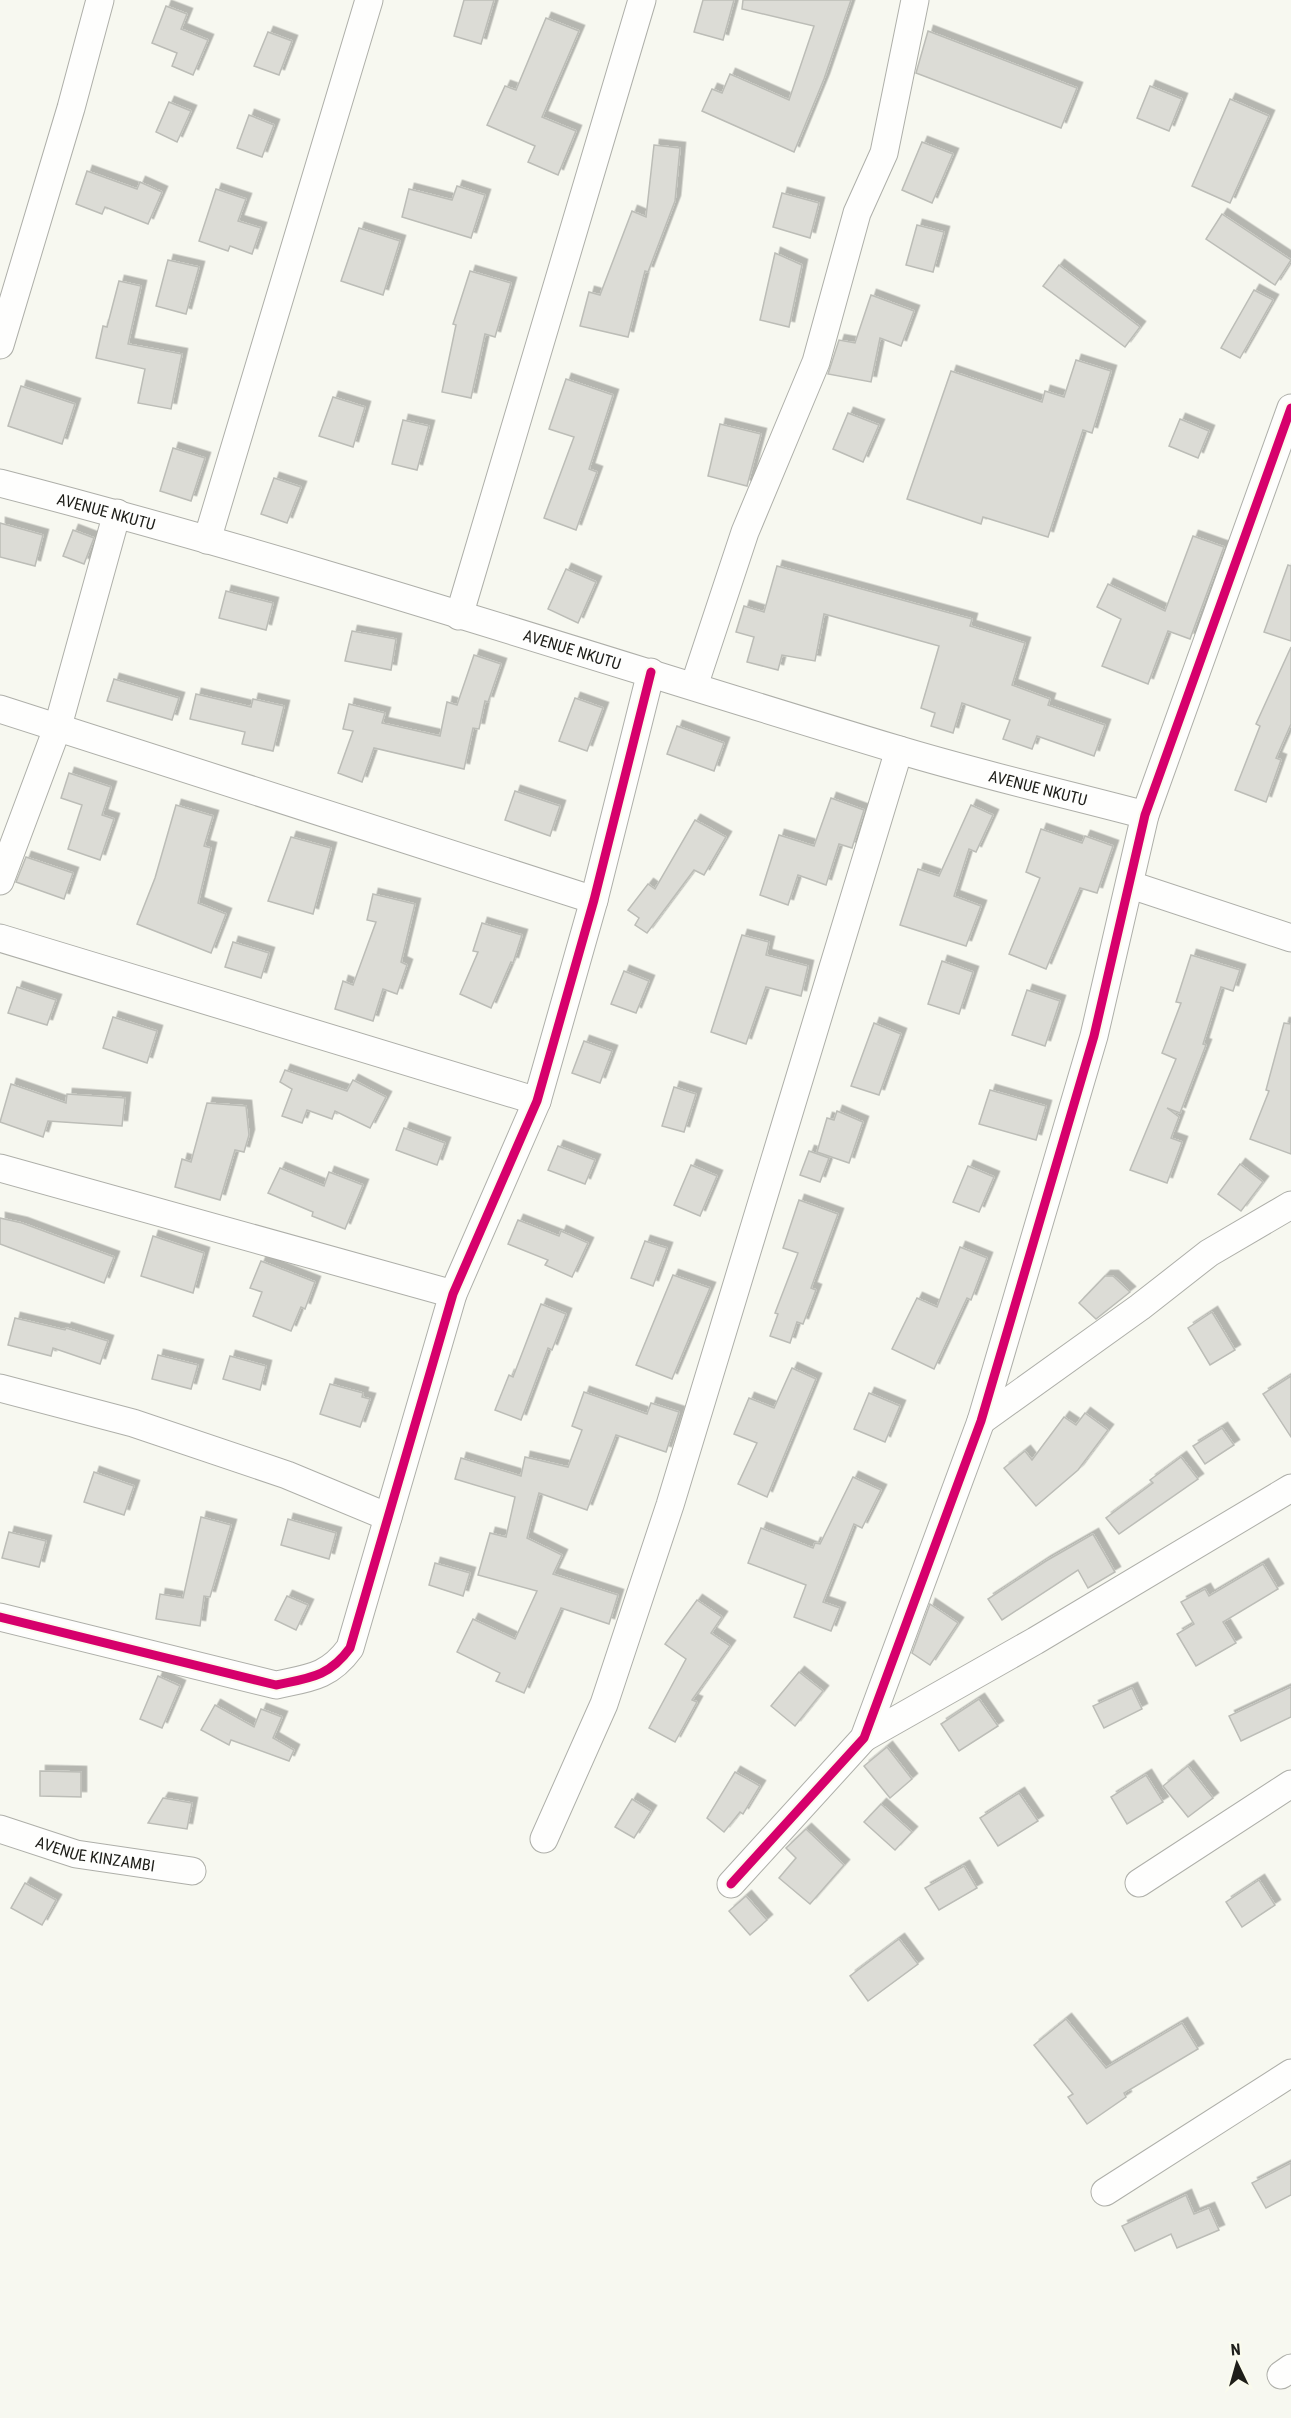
<svg xmlns="http://www.w3.org/2000/svg" width="1291" height="2418" font-family="'Roboto Condensed',sans-serif">
<defs>
<filter id="shadow"><feDropShadow dx="5.5" dy="-5.5" stdDeviation="0" flood-color="#0004"/></filter>
</defs>
<rect width="100%" height="100%" fill="#f7f8f0"/>
<g fill="#dcdcd6" stroke="#bcbdb7" stroke-width="1.5" filter="url(#shadow)">
<path d="M 464,0 L 494,0 L 481,44 L 454,36 Z"/>
<path d="M 703,0 L 734,0 L 723,40 L 694,32 Z"/>
<path d="M 743,0 L 851,0 L 824,79 L 794,152 L 702,111 L 712,89 L 722,93 L 730,74 L 789,100 L 814,26 L 742,9 Z"/>
<path d="M 166,6 L 187,14 L 181,29 L 208,40 L 193,75 L 172,66 L 177,53 L 152,43 Z"/>
<path d="M 546,18 L 579,31 L 542,117 L 576,131 L 558,175 L 528,162 L 535,146 L 487,125 L 505,86 L 516,90 Z"/>
<path d="M 928,31 L 1077,88 L 1061,128 L 916,73 Z"/>
<path d="M 268,32 L 292,41 L 279,75 L 254,66 Z"/>
<path d="M 1150,86 L 1182,99 L 1169,131 L 1137,118 Z"/>
<path d="M 1230,99 L 1269,116 L 1230,203 L 1192,186 Z"/>
<path d="M 169,102 L 191,111 L 177,142 L 156,132 Z"/>
<path d="M 249,115 L 274,125 L 262,157 L 237,148 Z"/>
<path d="M 922,142 L 953,154 L 932,203 L 902,190 Z"/>
<path d="M 654,145 L 680,148 L 675,201 L 648,272 L 645,271 L 628,337 L 580,326 L 589,292 L 600,295 L 632,211 L 646,217 Z"/>
<path d="M 87,171 L 137,189 L 140,182 L 162,192 L 148,224 L 105,207 L 102,214 L 76,204 Z"/>
<path d="M 457,186 L 485,195 L 471,238 L 402,217 L 409,189 L 452,200 Z"/>
<path d="M 216,189 L 246,199 L 238,221 L 261,228 L 252,254 L 230,246 L 228,251 L 199,241 Z"/>
<path d="M 782,193 L 819,203 L 810,238 L 773,227 Z"/>
<path d="M 1222,214 L 1291,260 L 1275,285 L 1206,239 Z"/>
<path d="M 917,225 L 944,232 L 933,272 L 906,265 Z"/>
<path d="M 359,228 L 400,241 L 383,295 L 341,281 Z"/>
<path d="M 775,253 L 802,265 L 789,327 L 760,320 Z"/>
<path d="M 168,260 L 199,267 L 186,314 L 156,306 Z"/>
<path d="M 1059,265 L 1140,327 L 1125,347 L 1043,286 Z"/>
<path d="M 470,271 L 511,283 L 495,337 L 485,334 L 471,398 L 442,392 L 456,325 L 453,324 Z"/>
<path d="M 119,281 L 141,286 L 128,344 L 182,354 L 171,409 L 138,403 L 145,369 L 96,358 L 103,326 L 107,327 Z"/>
<path d="M 1254,290 L 1273,300 L 1240,358 L 1221,348 Z"/>
<path d="M 871,295 L 914,311 L 901,346 L 880,338 L 871,382 L 828,374 L 839,340 L 855,343 Z"/>
<path d="M 1076,360 L 1111,371 L 1092,433 L 1083,430 L 1048,537 L 983,517 L 981,524 L 907,499 L 951,371 L 1042,402 L 1045,391 L 1064,397 Z"/>
<path d="M 566,379 L 613,395 L 589,469 L 597,472 L 576,530 L 544,518 L 574,437 L 549,429 Z"/>
<path d="M 21,386 L 75,404 L 62,444 L 8,426 Z"/>
<path d="M 333,397 L 365,407 L 353,447 L 319,436 Z"/>
<path d="M 848,413 L 879,425 L 863,462 L 833,449 Z"/>
<path d="M 1180,419 L 1209,431 L 1198,458 L 1169,446 Z"/>
<path d="M 403,420 L 429,426 L 417,470 L 392,464 Z"/>
<path d="M 720,424 L 761,434 L 747,486 L 708,476 Z"/>
<path d="M 173,448 L 205,458 L 191,501 L 160,491 Z"/>
<path d="M 274,478 L 301,487 L 287,523 L 261,514 Z"/>
<path d="M 0,523 L 43,535 L 35,566 L 0,557 Z"/>
<path d="M 73,530 L 94,538 L 84,564 L 63,556 Z"/>
<path d="M 1193,536 L 1224,547 L 1190,639 L 1168,631 L 1148,684 L 1102,666 L 1121,619 L 1097,607 L 1108,584 L 1165,611 Z"/>
<path d="M 1288,565 L 1291,566 L 1291,641 L 1264,632 Z"/>
<path d="M 777,566 L 972,619 L 970,626 L 1025,643 L 1012,685 L 1050,699 L 1048,705 L 1105,725 L 1094,756 L 1037,736 L 1032,749 L 1003,739 L 1010,720 L 962,703 L 953,733 L 931,726 L 935,713 L 921,708 L 939,646 L 824,614 L 815,661 L 782,655 L 778,670 L 747,662 L 754,637 L 736,632 L 744,606 L 764,612 Z"/>
<path d="M 566,569 L 596,582 L 578,623 L 548,609 Z"/>
<path d="M 226,591 L 273,603 L 266,630 L 219,618 Z"/>
<path d="M 352,631 L 396,639 L 391,670 L 345,661 Z"/>
<path d="M 1291,647 L 1291,724 L 1276,758 L 1281,760 L 1266,802 L 1235,790 L 1260,726 L 1256,724 Z"/>
<path d="M 474,655 L 501,664 L 488,702 L 485,701 L 479,729 L 473,728 L 464,769 L 374,748 L 362,782 L 338,773 L 353,731 L 343,729 L 349,704 L 385,713 L 382,723 L 440,736 L 447,702 L 457,705 Z"/>
<path d="M 114,679 L 179,698 L 172,720 L 107,701 Z"/>
<path d="M 196,694 L 251,707 L 253,699 L 284,706 L 273,751 L 242,744 L 245,732 L 190,719 Z"/>
<path d="M 575,698 L 603,708 L 587,751 L 559,741 Z"/>
<path d="M 677,726 L 724,743 L 714,771 L 667,754 Z"/>
<path d="M 69,773 L 111,787 L 102,815 L 114,819 L 100,860 L 68,849 L 82,805 L 61,798 Z"/>
<path d="M 515,791 L 560,806 L 550,836 L 505,820 Z"/>
<path d="M 831,798 L 864,810 L 852,848 L 839,844 L 826,885 L 798,875 L 788,905 L 760,895 L 779,835 L 814,846 Z"/>
<path d="M 176,805 L 213,816 L 204,846 L 211,848 L 198,903 L 226,914 L 211,953 L 137,924 L 155,878 Z"/>
<path d="M 971,805 L 993,815 L 976,852 L 969,849 L 954,896 L 981,906 L 966,946 L 900,925 L 918,869 L 939,876 Z"/>
<path d="M 695,820 L 726,837 L 704,875 L 694,870 L 647,933 L 635,925 L 639,918 L 628,910 L 648,884 L 655,889 Z"/>
<path d="M 1041,829 L 1082,843 L 1085,836 L 1113,846 L 1097,893 L 1080,888 L 1046,969 L 1009,954 L 1040,878 L 1026,872 Z"/>
<path d="M 291,837 L 331,848 L 313,914 L 268,901 Z"/>
<path d="M 26,857 L 73,873 L 64,899 L 16,882 Z"/>
<path d="M 373,894 L 415,904 L 401,962 L 407,965 L 397,994 L 383,989 L 373,1021 L 335,1009 L 343,981 L 353,985 L 376,922 L 367,920 Z"/>
<path d="M 482,923 L 522,935 L 513,963 L 511,962 L 491,1008 L 460,994 L 478,952 L 473,951 Z"/>
<path d="M 742,935 L 769,942 L 766,955 L 808,966 L 801,996 L 766,987 L 746,1044 L 711,1032 Z"/>
<path d="M 233,942 L 269,953 L 261,978 L 225,967 Z"/>
<path d="M 1191,955 L 1240,970 L 1233,991 L 1221,987 L 1203,1044 L 1206,1045 L 1180,1113 L 1167,1108 L 1179,1117 L 1171,1138 L 1182,1142 L 1167,1183 L 1130,1170 L 1176,1059 L 1162,1053 L 1181,1003 L 1176,1002 Z"/>
<path d="M 942,961 L 973,972 L 959,1014 L 928,1004 Z"/>
<path d="M 624,971 L 649,981 L 636,1013 L 611,1004 Z"/>
<path d="M 17,987 L 56,1000 L 47,1025 L 8,1013 Z"/>
<path d="M 1027,990 L 1060,1001 L 1045,1046 L 1012,1035 Z"/>
<path d="M 113,1017 L 157,1031 L 147,1063 L 103,1048 Z"/>
<path d="M 874,1023 L 901,1034 L 879,1095 L 851,1086 Z"/>
<path d="M 1284,1023 L 1291,1024 L 1291,1154 L 1250,1139 L 1269,1091 L 1266,1090 Z"/>
<path d="M 584,1041 L 612,1051 L 600,1083 L 572,1073 Z"/>
<path d="M 285,1070 L 347,1091 L 353,1080 L 386,1097 L 370,1128 L 335,1111 L 332,1119 L 307,1110 L 302,1123 L 282,1116 L 292,1089 L 280,1082 Z"/>
<path d="M 11,1084 L 66,1103 L 67,1094 L 125,1098 L 122,1126 L 48,1121 L 43,1137 L 0,1122 Z"/>
<path d="M 674,1087 L 696,1094 L 684,1132 L 662,1126 Z"/>
<path d="M 990,1090 L 1046,1106 L 1036,1140 L 979,1124 Z"/>
<path d="M 207,1103 L 246,1106 L 249,1135 L 244,1152 L 235,1150 L 220,1200 L 175,1187 L 182,1159 L 191,1162 Z"/>
<path d="M 837,1111 L 863,1122 L 849,1163 L 817,1152 L 827,1118 L 834,1120 Z"/>
<path d="M 404,1128 L 445,1143 L 437,1165 L 396,1150 Z"/>
<path d="M 558,1146 L 595,1160 L 585,1184 L 548,1170 Z"/>
<path d="M 809,1151 L 829,1158 L 820,1182 L 800,1175 Z"/>
<path d="M 1240,1164 L 1263,1182 L 1241,1211 L 1218,1194 Z"/>
<path d="M 691,1165 L 717,1176 L 700,1216 L 674,1205 Z"/>
<path d="M 968,1166 L 994,1177 L 979,1212 L 953,1202 Z"/>
<path d="M 280,1168 L 324,1186 L 329,1172 L 363,1185 L 345,1229 L 312,1216 L 313,1212 L 268,1193 Z"/>
<path d="M 799,1200 L 838,1214 L 811,1288 L 816,1290 L 803,1324 L 797,1322 L 790,1343 L 770,1336 L 778,1314 L 775,1313 L 798,1253 L 783,1248 Z"/>
<path d="M 0,1218 L 22,1223 L 114,1257 L 104,1283 L 0,1244 Z"/>
<path d="M 518,1220 L 559,1236 L 561,1231 L 588,1243 L 572,1277 L 545,1265 L 548,1260 L 508,1244 Z"/>
<path d="M 153,1236 L 204,1253 L 193,1293 L 141,1276 Z"/>
<path d="M 645,1241 L 667,1248 L 653,1286 L 631,1278 Z"/>
<path d="M 960,1247 L 987,1258 L 971,1300 L 967,1298 L 934,1369 L 892,1349 L 917,1298 L 937,1307 Z"/>
<path d="M 261,1261 L 315,1282 L 305,1309 L 301,1307 L 291,1331 L 253,1316 L 262,1292 L 250,1288 Z"/>
<path d="M 673,1275 L 710,1288 L 672,1379 L 636,1365 Z"/>
<path d="M 1105,1276 L 1113,1276 L 1130,1292 L 1096,1319 L 1079,1303 Z"/>
<path d="M 541,1304 L 566,1314 L 552,1350 L 548,1348 L 521,1420 L 495,1410 L 509,1375 L 513,1377 Z"/>
<path d="M 1212,1312 L 1235,1350 L 1210,1365 L 1188,1328 Z"/>
<path d="M 15,1318 L 65,1330 L 66,1328 L 108,1341 L 100,1364 L 53,1348 L 51,1356 L 8,1345 Z"/>
<path d="M 158,1355 L 198,1365 L 191,1389 L 152,1379 Z"/>
<path d="M 230,1356 L 266,1366 L 260,1390 L 223,1379 Z"/>
<path d="M 792,1368 L 816,1379 L 767,1497 L 738,1484 L 757,1443 L 734,1434 L 749,1398 L 774,1408 Z"/>
<path d="M 1291,1376 L 1291,1437 L 1263,1394 Z"/>
<path d="M 330,1384 L 363,1393 L 362,1397 L 370,1399 L 360,1427 L 320,1414 Z"/>
<path d="M 584,1392 L 647,1414 L 651,1403 L 679,1412 L 666,1452 L 616,1435 L 587,1510 L 539,1493 L 527,1538 L 562,1555 L 553,1574 L 618,1595 L 609,1624 L 561,1608 L 524,1693 L 496,1681 L 500,1673 L 457,1652 L 473,1619 L 515,1639 L 537,1591 L 478,1575 L 490,1533 L 506,1537 L 515,1497 L 455,1479 L 461,1458 L 521,1476 L 525,1457 L 568,1467 L 582,1430 L 572,1426 Z"/>
<path d="M 869,1393 L 900,1406 L 885,1442 L 854,1429 Z"/>
<path d="M 1085,1413 L 1108,1430 L 1078,1470 L 1036,1506 L 1004,1468 L 1025,1451 L 1032,1460 L 1064,1417 L 1076,1425 Z"/>
<path d="M 1222,1428 L 1234,1445 L 1205,1464 L 1193,1446 Z"/>
<path d="M 1181,1457 L 1198,1479 L 1119,1534 L 1106,1518 L 1153,1483 L 1150,1480 Z"/>
<path d="M 94,1472 L 134,1486 L 124,1515 L 84,1502 Z"/>
<path d="M 853,1477 L 881,1490 L 862,1528 L 854,1524 L 823,1602 L 840,1608 L 831,1631 L 794,1617 L 806,1585 L 748,1563 L 761,1528 L 813,1548 L 815,1543 L 820,1544 Z"/>
<path d="M 201,1517 L 231,1525 L 210,1597 L 204,1596 L 200,1626 L 156,1619 L 160,1594 L 183,1598 Z"/>
<path d="M 288,1519 L 336,1533 L 329,1559 L 281,1545 Z"/>
<path d="M 9,1532 L 46,1541 L 39,1567 L 2,1558 Z"/>
<path d="M 1093,1534 L 1115,1572 L 1088,1588 L 1078,1570 L 1002,1620 L 988,1599 L 1046,1561 Z"/>
<path d="M 435,1563 L 470,1573 L 463,1596 L 429,1585 Z"/>
<path d="M 1263,1564 L 1278,1589 L 1223,1622 L 1236,1643 L 1196,1666 L 1177,1634 L 1194,1624 L 1181,1602 L 1205,1589 L 1209,1596 Z"/>
<path d="M 287,1596 L 308,1605 L 296,1630 L 275,1620 Z"/>
<path d="M 697,1600 L 722,1617 L 711,1633 L 730,1646 L 692,1700 L 697,1702 L 675,1742 L 649,1728 L 686,1659 L 665,1644 Z"/>
<path d="M 930,1604 L 958,1623 L 930,1665 L 912,1653 Z"/>
<path d="M 799,1672 L 823,1691 L 795,1726 L 771,1706 Z"/>
<path d="M 158,1676 L 180,1686 L 162,1728 L 140,1719 Z"/>
<path d="M 1291,1687 L 1291,1717 L 1241,1741 L 1229,1716 Z"/>
<path d="M 1132,1688 L 1142,1709 L 1104,1728 L 1093,1706 Z"/>
<path d="M 979,1699 L 998,1726 L 959,1751 L 941,1724 Z"/>
<path d="M 215,1705 L 254,1727 L 261,1709 L 282,1717 L 273,1738 L 294,1750 L 289,1761 L 231,1740 L 229,1745 L 201,1730 Z"/>
<path d="M 887,1747 L 912,1779 L 890,1798 L 864,1766 Z"/>
<path d="M 1188,1766 L 1213,1798 L 1188,1817 L 1163,1786 Z"/>
<path d="M 40,1771 L 81,1772 L 81,1797 L 40,1796 Z"/>
<path d="M 735,1772 L 760,1786 L 743,1814 L 740,1812 L 724,1832 L 707,1818 Z"/>
<path d="M 1146,1775 L 1163,1802 L 1127,1824 L 1111,1797 Z"/>
<path d="M 1019,1793 L 1038,1821 L 998,1846 L 980,1818 Z"/>
<path d="M 163,1798 L 192,1803 L 187,1829 L 148,1823 Z"/>
<path d="M 632,1799 L 651,1811 L 634,1838 L 615,1827 Z"/>
<path d="M 881,1804 L 912,1832 L 895,1850 L 864,1822 Z"/>
<path d="M 806,1829 L 844,1865 L 810,1904 L 779,1878 L 796,1858 L 786,1848 Z"/>
<path d="M 964,1866 L 977,1888 L 939,1910 L 925,1888 Z"/>
<path d="M 1259,1880 L 1275,1905 L 1242,1927 L 1226,1902 Z"/>
<path d="M 25,1883 L 56,1900 L 42,1925 L 11,1908 Z"/>
<path d="M 746,1896 L 767,1920 L 750,1935 L 729,1911 Z"/>
<path d="M 899,1939 L 918,1964 L 868,2001 L 850,1976 Z"/>
<path d="M 1066,2019 L 1106,2068 L 1182,2023 L 1198,2049 L 1124,2093 L 1126,2097 L 1087,2124 L 1068,2097 L 1073,2094 L 1034,2045 Z"/>
<path d="M 1291,2163 L 1291,2195 L 1266,2208 L 1252,2183 Z"/>
<path d="M 1186,2195 L 1194,2214 L 1209,2208 L 1219,2230 L 1177,2248 L 1171,2234 L 1135,2251 L 1122,2226 Z"/>
</g>
<g fill="none" stroke-linecap="round" stroke-linejoin="round">
<g stroke="#aeafa9" stroke-width="29">
<g id="minor">
<path d="M 0,345 L 71,108 L 100,0"/>
<path id="s1" d="M 0,483 C 302,561 598,659 896,749 C 978,774 1062,793 1145,815"/>
<path d="M 207,540 L 369,0"/>
<path d="M 459,616 L 642,0"/>
<path d="M 694,686 L 745,532 L 816,362 L 857,213 L 884,153 L 915,0"/>
<path d="M 0,709 L 594,900"/>
<path d="M 0,881 L 58,726 L 117,513"/>
<path d="M 1131,885 L 1291,938"/>
<path d="M 0,938 L 537,1101"/>
<path d="M 0,1168 L 453,1294"/>
<path d="M 0,1388 L 133,1423 L 287,1475 L 388,1517"/>
<path d="M 981,1421 L 1140,1307 L 1209,1253 L 1291,1205"/>
<path d="M 0,1617 L 276,1685 C 309,1678 329,1677 350,1648 L 453,1294 L 537,1101 L 594,900 L 651,672"/>
<path d="M 864,1738 L 1035,1641 L 1291,1488"/>
<path id="s2" d="M 0,1829 L 76,1854 L 192,1871"/>
<path d="M 544,1839 L 604,1704 L 670,1505 L 899,750"/>
<path d="M 1139,1883 L 1291,1784"/>
<path d="M 731,1884 L 864,1738 L 981,1421 L 1094,1036 L 1145,815 L 1291,408"/>
<path d="M 1105,2192 L 1291,2073"/>
<path d="M 1281,2375 L 1291,2368"/>
</g>
</g>
<use href="#minor" stroke="#fefefd" stroke-width="27"/>
<g stroke="#fafbed" stroke-width="13">
<g id="cycleway">
<path d="M 0,1617 L 276,1685 C 309,1678 329,1677 350,1648 L 453,1294 L 537,1101 L 594,900 L 651,672"/>
<path d="M 731,1884 L 864,1738 L 981,1421 L 1094,1036 L 1145,815 L 1291,408"/>
</g>
</g>
<use href="#cycleway" stroke="#d6006c" stroke-width="9"/>
</g>
<g text-anchor="middle" stroke-width="4.5" stroke-linejoin="round" paint-order="stroke">
<g font-size="16" fill="#1e1e19" stroke="#fafbed">
<text dy="6" stroke="none"><textPath href="#s1" startOffset="110">AVENUE NKUTU</textPath></text>
<text dy="6" stroke="none"><textPath href="#s1" startOffset="596">AVENUE NKUTU</textPath></text>
<text dy="6" stroke="none"><textPath href="#s1" startOffset="1082">AVENUE NKUTU</textPath></text>
<text dy="6" stroke="none"><textPath href="#s2" startOffset="99">AVENUE KINZAMBI</textPath></text>
</g>
</g>
<g transform="translate(1237 2364) rotate(355)" stroke="#fafbed" stroke-width="4.5" paint-order="stroke">
<path d="M0-4.5L10 22L0 15L-10 22Z" fill="#1e1e19"/>
<text y="-9" font-size="16" font-weight="bold" text-anchor="middle" fill="#1e1e19">N</text>
</g>
</svg>
